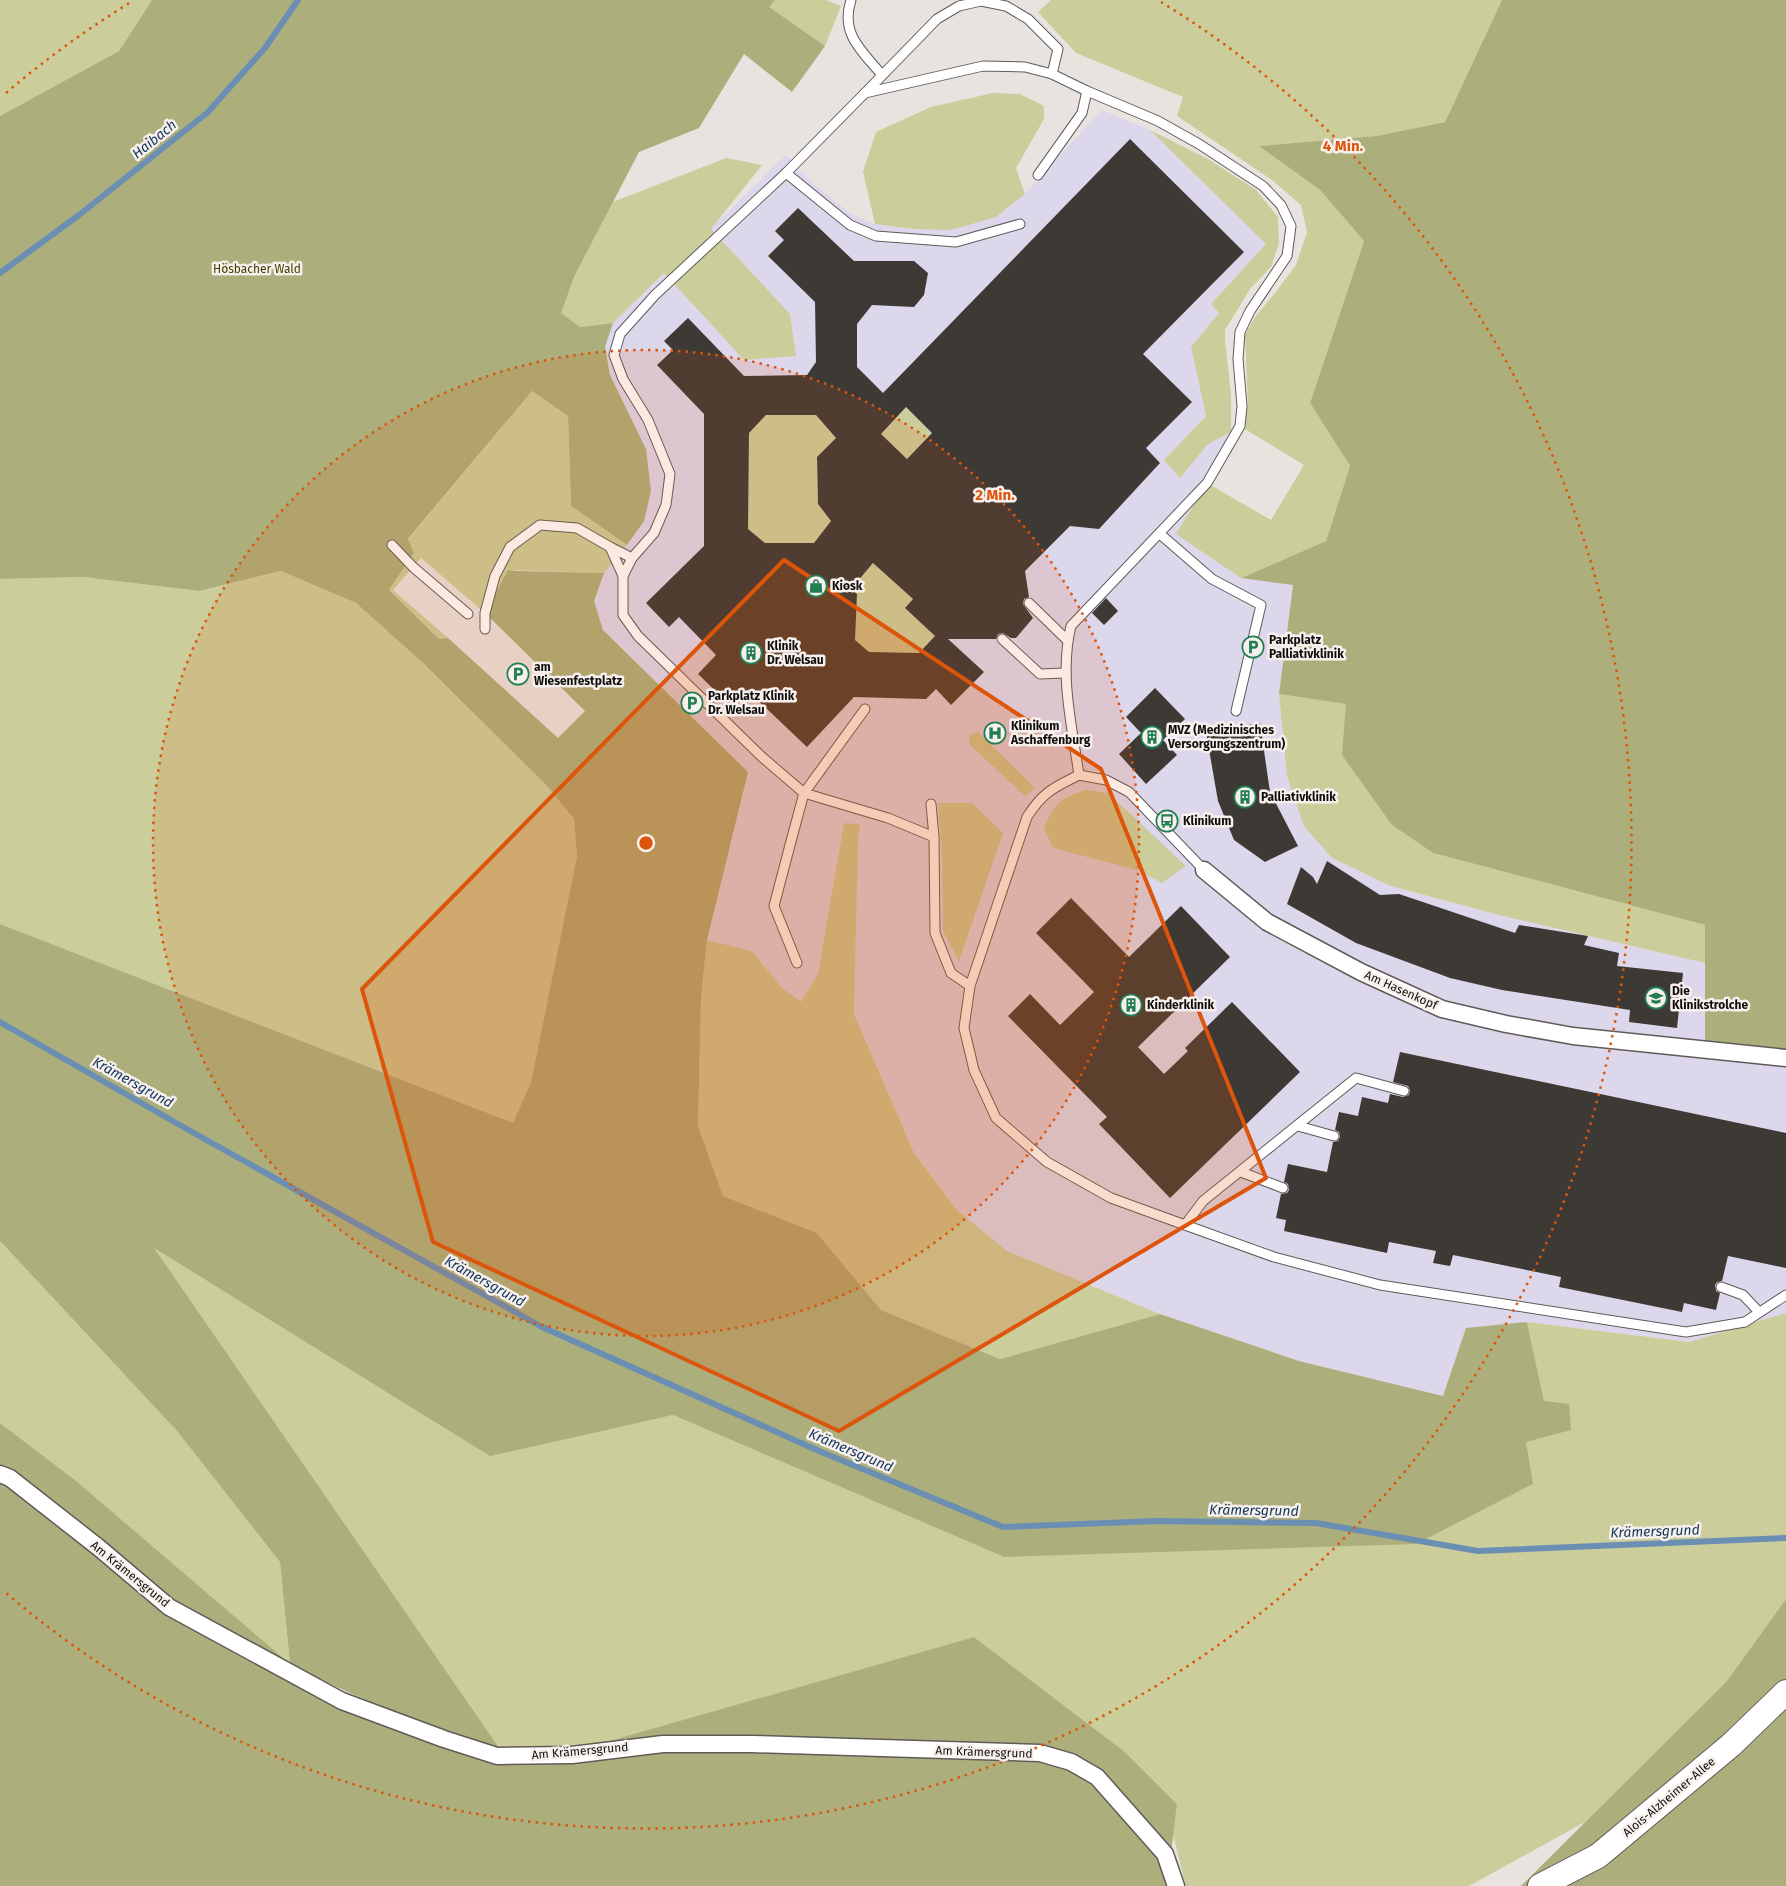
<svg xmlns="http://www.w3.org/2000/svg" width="1786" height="1886" font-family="'Fira Sans',sans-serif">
<rect width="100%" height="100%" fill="#e9e3e0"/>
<path fill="#ddd7ec" d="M 1102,110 L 1150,130 L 1267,244 L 1211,304 L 1219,313 L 1191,347 L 1206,416 L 1164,460 L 1180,478 L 1208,444 L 1240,426 L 1207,483 L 1241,578 L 1293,584 L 1279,694 L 1287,776 L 1391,886 L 1499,915 L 1705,963 L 1705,1047 L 1786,1062 L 1786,1313 L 1689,1342 L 1527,1322 L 1443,1396 L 1299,1361 L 1160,1314 L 1007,1251 L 957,1210 L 914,1153 L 854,1014 L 858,840 L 860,824 L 844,823 L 818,974 L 801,1003 L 781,987 L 752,951 L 707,940 L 748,772 L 603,630 L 594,601 L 604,573 L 644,521 L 646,449 L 610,375 L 605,347 L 613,323 L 664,273 L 744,360 L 790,314 L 710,229 L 786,155 L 816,186 L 851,214 L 875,224 L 914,229 L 996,217 L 1024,194 Z"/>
<g fill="#cbcd9a">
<path d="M 0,0 L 152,0 L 119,51 L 0,116 Z"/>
<path d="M 775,0 L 826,0 L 841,6 L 825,46 L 768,7 Z"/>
<path d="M 1051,0 L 1502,0 L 1445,122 L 1376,136 L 1259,146 L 1320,190 L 1364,241 L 1310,403 L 1350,466 L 1326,541 L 1241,578 L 1176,534 L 1207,483 L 1271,520 L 1304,465 L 1240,426 L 1248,407 L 1245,335 L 1255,317 L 1275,293 L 1296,265 L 1307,232 L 1301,205 L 1272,180 L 1177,116 L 1183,97 L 1076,53 L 1038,12 Z"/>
<path d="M 993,93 L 1020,94 L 1044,106 L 1044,119 L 1016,168 L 1025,194 L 996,217 L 951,230 L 914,229 L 875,224 L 863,172 L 876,132 L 931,107 Z"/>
<path d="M 1150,130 L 1208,159 L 1256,190 L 1278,217 L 1279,243 L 1271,267 L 1250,289 L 1225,330 L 1225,340 L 1231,394 L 1231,432 L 1208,444 L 1180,478 L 1164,460 L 1206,416 L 1191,347 L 1219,313 L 1211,304 L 1266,244 Z"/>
<path d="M 726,158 L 762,165 L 711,229 L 790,314 L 796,356 L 744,360 L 664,273 L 613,323 L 580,327 L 560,313 L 574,277 L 613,202 Z"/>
<path d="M 532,391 L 568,416 L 571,506 L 627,545 L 604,573 L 509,570 L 485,613 L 421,558 L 393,590 L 448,638 L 439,639 L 389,590 L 414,553 L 408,540 Z"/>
<path d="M 906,407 L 932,433 L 907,459 L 881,434 Z"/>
<path d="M 766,415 L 816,415 L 836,438 L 817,457 L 818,504 L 831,521 L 814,543 L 765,543 L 748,529 L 749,433 Z"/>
<path d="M 873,563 L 913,599 L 905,608 L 935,636 L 919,653 L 869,652 L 855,640 L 857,594 L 851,589 Z"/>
<path d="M 281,571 L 356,603 L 423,663 L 547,786 L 574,819 L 577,856 L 531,1082 L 513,1123 L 0,924 L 0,579 L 83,577 L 199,591 Z"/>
<path d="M 1279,694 L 1347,704 L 1392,825 L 1433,853 L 1705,925 L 1705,963 L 1499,915 L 1391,886 L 1332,858 L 1304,826 L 1287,776 Z"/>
<path d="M 978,732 L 1035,788 L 1025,796 L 969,744 L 970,734 Z"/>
<path d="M 1085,790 L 1108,793 L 1186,866 L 1162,883 L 1137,870 L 1053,848 L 1044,828 C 1054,803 1060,799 1085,790 Z"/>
<path d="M 938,803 L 972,803 L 1003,833 L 959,961 L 943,931 L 942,854 Z"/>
<path d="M 844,823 L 860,824 L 858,840 L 854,1014 L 914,1153 L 957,1210 L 1007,1251 L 1160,1314 L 1000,1359 L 881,1310 L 817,1233 L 723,1196 L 698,1126 L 701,998 L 707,940 L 752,951 L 781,987 L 801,1002 L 818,974 Z"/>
<path d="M 0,1241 L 177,1431 L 280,1562 L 290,1665 L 75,1480 L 0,1423 Z"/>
<path d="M 152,1247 L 490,1455 L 673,1415 L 1004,1557 L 1526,1442 L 1544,1401 L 1527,1322 L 1689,1342 L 1786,1313 L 1786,1599 L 1727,1681 L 1585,1822 L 1469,1886 L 1186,1886 L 1173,1835 L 1177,1804 L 1125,1752 L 974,1637 L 588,1747 L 504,1755 Z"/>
</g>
<g fill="#acaf7c">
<path d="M 152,0 L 775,0 L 769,7 L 825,46 L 792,92 L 744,54 L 699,128 L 639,152 L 574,277 L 561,313 L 580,327 L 613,323 L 605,347 L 610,375 L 646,449 L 651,491 L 644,521 L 627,545 L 571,506 L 568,416 L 532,391 L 408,539 L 414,553 L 389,590 L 439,639 L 448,638 L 558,738 L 585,711 L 485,613 L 508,570 L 517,571 L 604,573 L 594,601 L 603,630 L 748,772 L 707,940 L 701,998 L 698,1126 L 723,1196 L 817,1233 L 881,1310 L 1000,1359 L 1160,1314 L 1299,1361 L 1443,1396 L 1466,1328 L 1527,1322 L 1544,1401 L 1569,1404 L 1571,1430 L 1526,1442 L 1533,1484 L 1416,1544 L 1004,1557 L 673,1415 L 490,1456 L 154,1248 L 504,1755 L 352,1694 L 293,1666 L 338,1706 L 500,1764 L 588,1747 L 974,1637 L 1125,1752 L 1177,1804 L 1167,1886 L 0,1886 L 0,1423 L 75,1480 L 290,1664 L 280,1562 L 177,1431 L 0,1241 L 0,924 L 513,1123 L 531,1082 L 577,856 L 574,819 L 547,786 L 423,663 L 356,603 L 281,571 L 199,591 L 83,577 L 0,579 L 0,116 L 119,51 Z"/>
<path d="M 1502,0 L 1786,0 L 1786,1062 L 1705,1047 L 1705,925 L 1433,853 L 1392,825 L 1342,755 L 1346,704 L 1279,694 L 1293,585 L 1241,578 L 1326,541 L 1350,466 L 1310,403 L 1364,241 L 1320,190 L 1259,146 L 1376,136 L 1445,122 Z"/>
<path d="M 1786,1599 L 1786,1886 L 1521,1886 L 1727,1681 Z"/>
</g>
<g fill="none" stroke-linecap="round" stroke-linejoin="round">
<g stroke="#6b8eb3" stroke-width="6">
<path d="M 0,273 L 79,215 L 207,113 L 265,48 L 298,0"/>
<path d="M 0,1022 L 185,1128 L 542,1327 L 819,1451 L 1003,1527 L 1156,1521 L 1316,1523 L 1478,1551 L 1786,1538"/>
</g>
</g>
<g fill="#3d3a36" fill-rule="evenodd">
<path d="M 1130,139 L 1244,252 L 1143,354 L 1192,402 L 1146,448 L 1160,463 L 1099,529 L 1070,526 L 1025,571 L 1029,597 L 1024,599 L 1023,604 L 1033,618 L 1016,638 L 1011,638 L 1003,633 L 998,634 L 996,639 L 948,639 L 984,672 L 951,705 L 936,689 L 926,699 L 854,697 L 807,747 L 747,690 L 731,706 L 698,674 L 716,655 L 679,617 L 669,627 L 646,603 L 704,546 L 704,414 L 657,365 L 673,350 L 664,341 L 688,318 L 744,376 L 807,375 L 816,362 L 815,302 L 768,256 L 784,240 L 775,231 L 798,208 L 854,261 L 914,261 L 928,273 L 924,295 L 914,307 L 872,305 L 857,324 L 857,367 L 883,393 ZM 906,407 L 932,433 L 907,459 L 881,434 ZM 766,415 L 816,415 L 836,438 L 817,457 L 818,504 L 831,521 L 814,543 L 765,543 L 748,529 L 749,433 ZM 873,563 L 913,599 L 905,608 L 935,636 L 919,653 L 869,652 L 855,640 L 857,594 L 851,589 Z"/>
<path d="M 1106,598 L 1118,611 L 1104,625 L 1092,613 Z"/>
<path d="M 1155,688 L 1185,719 L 1163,740 L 1177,755 L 1146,784 L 1119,754 L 1141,733 L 1126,717 Z"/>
<path d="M 1260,723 L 1270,792 L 1298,846 L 1265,862 L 1234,840 L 1218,801 L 1206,732 Z"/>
<path d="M 1327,861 L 1380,895 L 1399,894 L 1515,933 L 1519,925 L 1588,936 L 1584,945 L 1619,953 L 1617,966 L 1683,973 L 1677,1028 L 1629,1022 L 1630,1010 L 1502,990 L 1450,978 L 1356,943 L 1287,904 L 1301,867 L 1313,877 L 1317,884 Z"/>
<path d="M 1071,898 L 1129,957 L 1181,906 L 1230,957 L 1138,1047 L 1164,1074 L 1188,1051 L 1185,1048 L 1232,1002 L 1300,1072 L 1170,1198 L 1099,1124 L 1107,1117 L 1008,1016 L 1030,994 L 1060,1025 L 1094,992 L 1036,933 Z"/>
<path d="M 1400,1052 L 1786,1133 L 1786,1268 L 1728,1256 L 1722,1281 L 1717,1282 L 1715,1285 L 1716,1291 L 1720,1293 L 1716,1310 L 1684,1303 L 1682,1312 L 1559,1287 L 1561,1277 L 1453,1255 L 1450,1266 L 1433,1263 L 1436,1251 L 1389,1242 L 1387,1253 L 1284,1231 L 1286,1220 L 1276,1218 L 1281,1194 L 1287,1193 L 1289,1190 L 1288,1184 L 1284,1182 L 1288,1164 L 1327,1172 L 1333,1142 L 1338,1141 L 1340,1137 L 1339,1132 L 1335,1130 L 1339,1112 L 1358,1116 L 1362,1097 L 1388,1103 L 1390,1094 L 1403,1097 L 1409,1095 L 1410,1090 L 1408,1086 L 1393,1082 Z"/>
</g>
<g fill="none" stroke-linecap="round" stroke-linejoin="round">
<g stroke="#605a58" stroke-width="11">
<g id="lane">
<path d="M 851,0 C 840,34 862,51 882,75"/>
<path d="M 865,93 L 937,19 L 959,6 L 981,1 L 1006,6 L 1028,19 L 1058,49 L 1052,74"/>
<path d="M 786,173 L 850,225 L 876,236 L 956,242 L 1020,224"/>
<path d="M 1038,175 L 1082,113 L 1087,91"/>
<path d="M 1160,534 L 1212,579 L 1261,605 L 1236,711"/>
<path d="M 392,545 L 413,567 L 468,614"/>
<path d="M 623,576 L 610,547 L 632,558"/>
<path d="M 1029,603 L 1067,640"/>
<path d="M 485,629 L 485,613 L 495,576 L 510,547 L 540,525 L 577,528 L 610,547"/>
<path d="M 1002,639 L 1040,674 L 1065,673"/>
<path d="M 1079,775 C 1053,788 1043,792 1027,817 L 970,986 L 964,1028 L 974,1070 L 996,1118 L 1047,1162 L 1111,1198 L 1185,1225 L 1274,1257 L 1380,1285 L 1686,1332 L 1745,1322 L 1786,1295"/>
<path d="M 1079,775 L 1106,780 L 1129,792 L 1204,870"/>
<path d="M 931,804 L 934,837 L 935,933 L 951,973 L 970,986"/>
<path d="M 934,837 L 888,818 L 804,793 L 762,757 L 638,636 L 623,615 L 623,576 L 632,558 L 654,533 L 666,505 L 670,474 L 648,420 L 623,379 L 614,355 L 620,334 L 655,295 L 786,173 L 865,93 L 983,66 L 1025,67 L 1052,74 L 1087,91 L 1158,121 L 1199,144 L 1263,186 L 1281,205 L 1291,226 L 1287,256 L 1250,311 L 1240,332 L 1238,359 L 1242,406 L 1240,426 L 1207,483 L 1071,626 C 1059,674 1072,726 1079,775"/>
<path d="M 797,963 L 774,906 L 790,845 L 804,793 L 865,709"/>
<path d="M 1298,1126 L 1334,1136"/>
<path d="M 1241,1172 L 1283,1188"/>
<path d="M 1185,1225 L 1203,1201 L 1356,1078 L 1404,1091"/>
<path d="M 1721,1287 L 1743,1295 L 1759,1312"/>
</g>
</g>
<g stroke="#605a58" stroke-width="19">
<g id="street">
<path d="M 1204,870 L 1267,922 L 1361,972 L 1442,1009 L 1506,1024 L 1573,1036 L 1786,1058"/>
<path d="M 0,1474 L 10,1478 L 98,1547 L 169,1607 L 342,1701 L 444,1739 L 497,1756 L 572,1755 L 663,1744 L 752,1744 L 1040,1753 L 1071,1762 L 1097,1777 L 1165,1854 L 1176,1886"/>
</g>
</g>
<g stroke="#605a58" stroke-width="26">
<path id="secondary" d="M 1540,1886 L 1598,1856 L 1731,1745 L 1786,1692"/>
</g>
<use href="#lane" stroke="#fff" stroke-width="9"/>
<use href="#street" stroke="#fff" stroke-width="16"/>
<use href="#secondary" stroke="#fff" stroke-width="24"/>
</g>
<path fill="#dd550c" fill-opacity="0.2" stroke="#dd550c" stroke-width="4" stroke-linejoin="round" d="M 784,560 L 1101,769 L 1266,1178 L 839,1431 L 433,1242 L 362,989 Z"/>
<circle cx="646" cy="843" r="493" fill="#dd550c" fill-opacity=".12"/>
<g fill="none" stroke="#dd550c" stroke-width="2.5" stroke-dasharray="2.5 5">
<circle cx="646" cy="843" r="493"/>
<path d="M6 93A986 986 0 0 1 131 2M1161 2A986 986 0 1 1 6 1593"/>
</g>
<defs>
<g id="shop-ring" transform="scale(1.125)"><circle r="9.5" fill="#f7f0ed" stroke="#227e53" stroke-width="1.5"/><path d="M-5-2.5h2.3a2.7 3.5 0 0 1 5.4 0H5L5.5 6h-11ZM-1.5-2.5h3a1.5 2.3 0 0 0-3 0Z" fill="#227e53"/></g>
<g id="parking-ring" transform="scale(1.125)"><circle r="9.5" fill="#f7f0ed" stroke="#227e53" stroke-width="1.5"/><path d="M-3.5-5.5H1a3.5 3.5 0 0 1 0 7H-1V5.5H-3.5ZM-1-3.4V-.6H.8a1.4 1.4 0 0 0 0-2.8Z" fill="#227e53"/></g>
<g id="building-ring" transform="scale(1.125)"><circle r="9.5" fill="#f7f0ed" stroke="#227e53" stroke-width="1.5"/><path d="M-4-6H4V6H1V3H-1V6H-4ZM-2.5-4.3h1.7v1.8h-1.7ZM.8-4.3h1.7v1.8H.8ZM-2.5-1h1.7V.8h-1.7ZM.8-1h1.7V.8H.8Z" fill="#227e53"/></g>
<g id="hospital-ring" transform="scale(1.125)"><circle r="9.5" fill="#f7f0ed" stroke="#227e53" stroke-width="1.5"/><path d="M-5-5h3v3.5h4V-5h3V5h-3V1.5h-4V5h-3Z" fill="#227e53"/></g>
<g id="bus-ring" transform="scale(1.125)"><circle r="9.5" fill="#f7f0ed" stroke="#227e53" stroke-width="1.5"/><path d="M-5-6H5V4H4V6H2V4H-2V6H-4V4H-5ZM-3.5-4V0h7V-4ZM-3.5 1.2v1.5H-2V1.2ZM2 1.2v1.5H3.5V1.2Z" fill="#227e53"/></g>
<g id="school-ring" transform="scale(1.125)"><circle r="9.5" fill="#f7f0ed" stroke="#227e53" stroke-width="1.5"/><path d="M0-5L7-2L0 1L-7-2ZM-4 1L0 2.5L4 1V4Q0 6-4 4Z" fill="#227e53"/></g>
</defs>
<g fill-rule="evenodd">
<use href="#shop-ring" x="816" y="586"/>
<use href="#parking-ring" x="1253" y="647"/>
<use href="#building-ring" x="751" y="653"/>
<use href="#parking-ring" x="518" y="674"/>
<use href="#parking-ring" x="692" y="703"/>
<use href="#hospital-ring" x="995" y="733"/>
<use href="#building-ring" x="1152" y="737"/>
<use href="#building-ring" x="1245" y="797"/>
<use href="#bus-ring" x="1167" y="821"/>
<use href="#school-ring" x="1656" y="998"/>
<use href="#building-ring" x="1131" y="1005"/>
</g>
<g text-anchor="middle" stroke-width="5" stroke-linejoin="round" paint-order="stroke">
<g font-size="12" fill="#3f4000" stroke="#f7f0ed">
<text x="257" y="273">Hösbacher Wald</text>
</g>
<g font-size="12" font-weight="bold" fill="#100e0d" stroke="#f7f0ed" text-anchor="start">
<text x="832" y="590">Kiosk</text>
<text x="1269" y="644">Parkplatz<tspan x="1269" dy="14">Palliativklinik</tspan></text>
<text x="767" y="650">Klinik<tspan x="767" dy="14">Dr. Welsau</tspan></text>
<text x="534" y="671">am<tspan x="534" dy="14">Wiesenfestplatz</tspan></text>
<text x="708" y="700">Parkplatz Klinik<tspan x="708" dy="14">Dr. Welsau</tspan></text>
<text x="1011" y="730">Klinikum<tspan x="1011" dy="14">Aschaffenburg</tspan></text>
<text x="1168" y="734">MVZ (Medizinisches<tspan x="1168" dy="14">Versorgungszentrum)</tspan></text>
<text x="1261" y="801">Palliativklinik</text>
<text x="1183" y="825">Klinikum</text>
<text x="1672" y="995">Die<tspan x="1672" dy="14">Klinikstrolche</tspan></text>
<text x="1147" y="1009">Kinderklinik</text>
</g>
<g font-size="12" fill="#100e0d" stroke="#f7f0ed">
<text transform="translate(1401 990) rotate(24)" y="4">Am Hasenkopf</text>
<text transform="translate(130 1574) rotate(39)" y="4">Am Krämersgrund</text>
<text transform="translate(580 1751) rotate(-5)" y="4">Am Krämersgrund</text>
<text transform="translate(984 1752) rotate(2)" y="4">Am Krämersgrund</text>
<text transform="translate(1669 1797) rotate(-40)" y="4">Alois-Alzheimer-Allee</text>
</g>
<g font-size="14" font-style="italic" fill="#0e355a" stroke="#f7f0ed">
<text transform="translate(154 139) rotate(-39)" y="5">Haibach</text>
<text transform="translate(133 1082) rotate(29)" y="5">Krämersgrund</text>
<text transform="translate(485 1281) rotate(29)" y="5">Krämersgrund</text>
<text transform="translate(851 1450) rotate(23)" y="5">Krämersgrund</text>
<text transform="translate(1254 1510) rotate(1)" y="5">Krämersgrund</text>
<text transform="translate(1655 1531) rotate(-2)" y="5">Krämersgrund</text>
</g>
</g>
<circle cx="646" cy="843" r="8" fill="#dd550c" stroke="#f7f0ed" stroke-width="2.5"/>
<g font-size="15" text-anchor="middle" font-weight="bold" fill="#dd550c" stroke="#f7f0ed" stroke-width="5" stroke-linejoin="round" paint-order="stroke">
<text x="1343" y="151">4 Min.</text>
<text x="995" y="500">2 Min.</text>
</g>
</svg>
